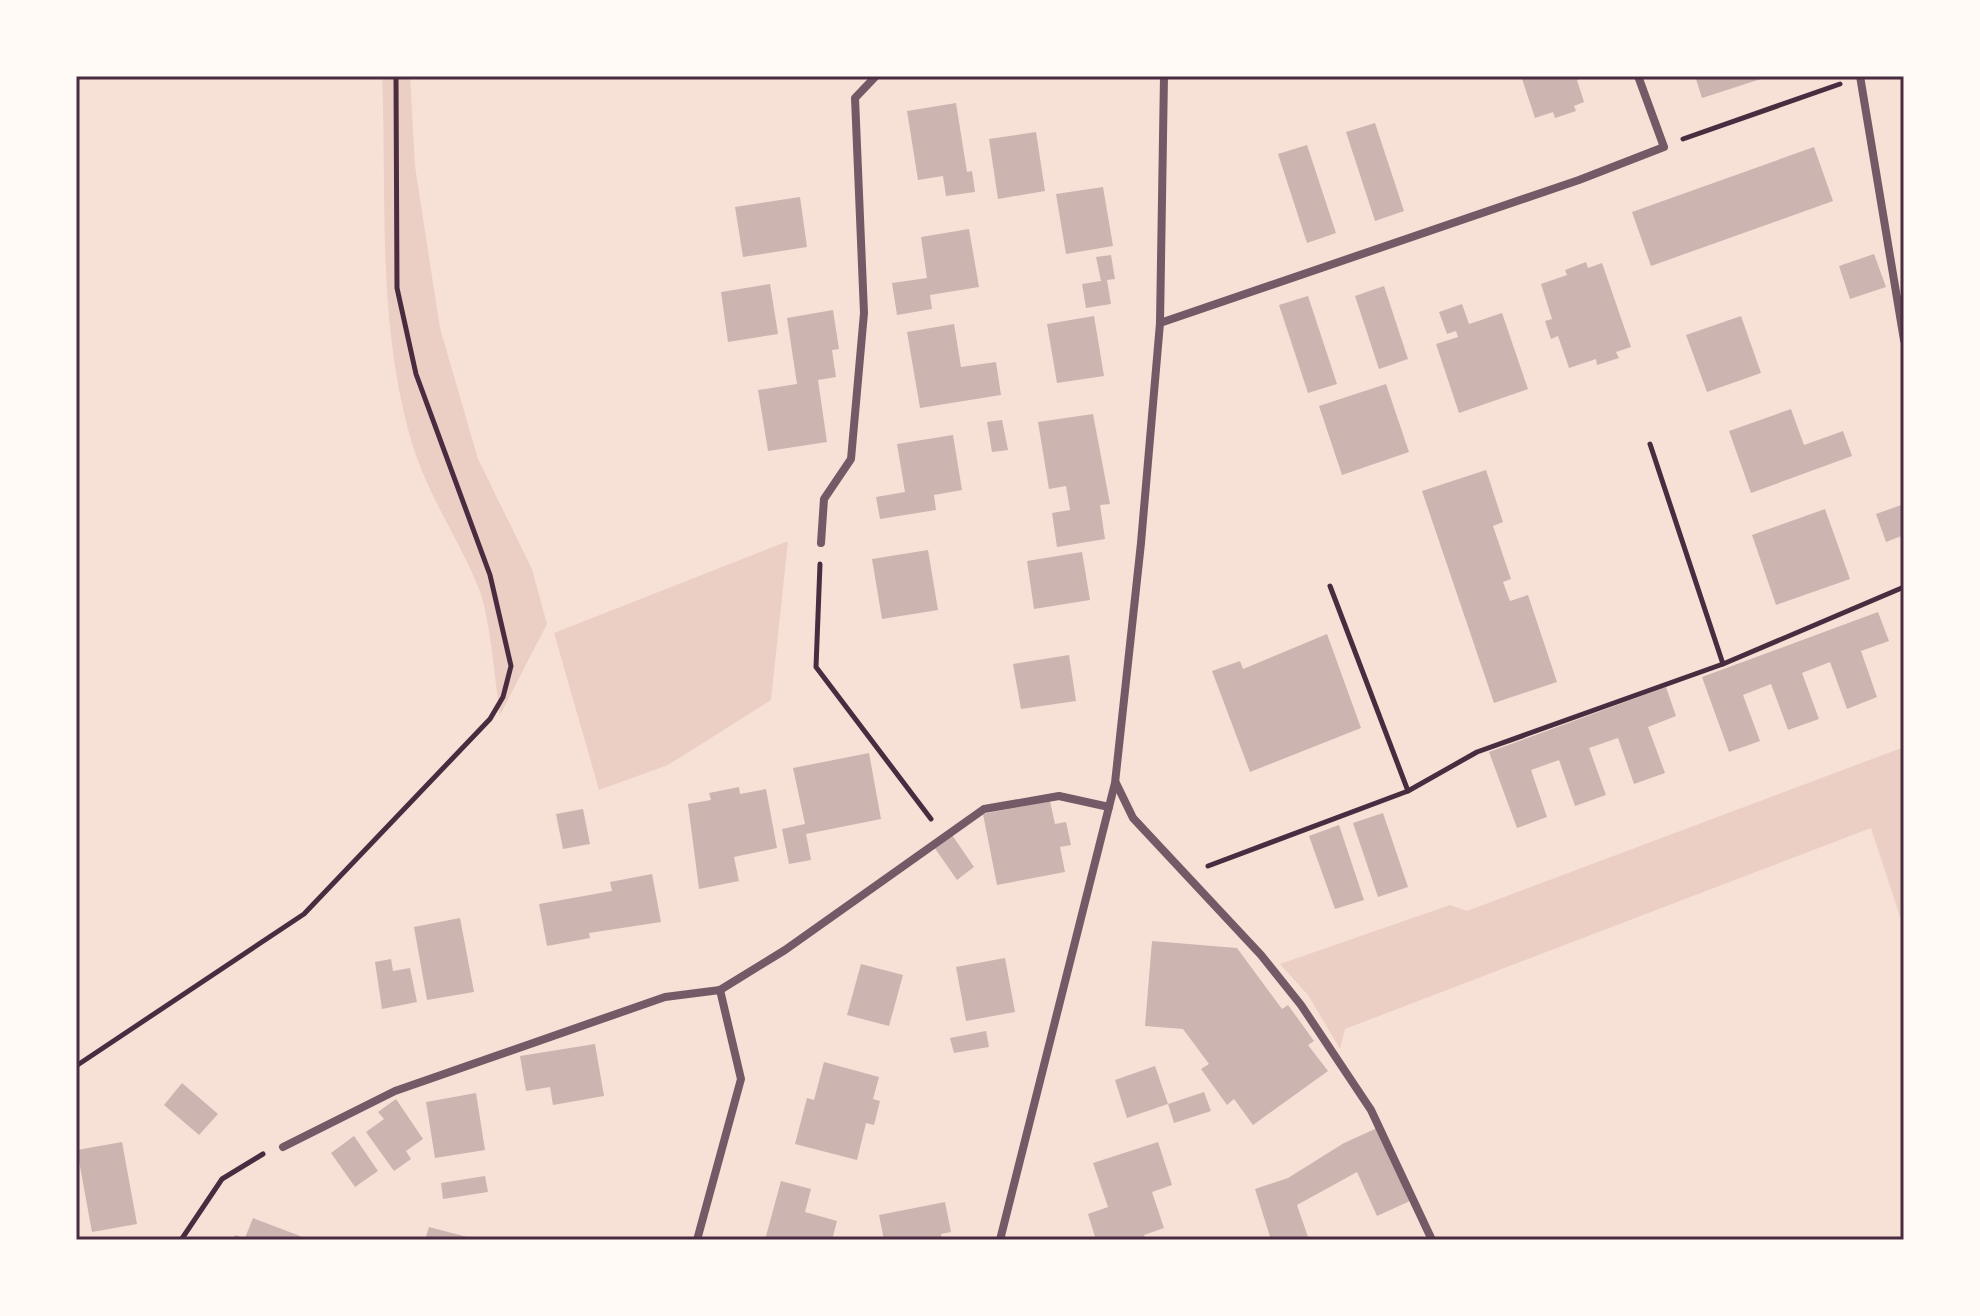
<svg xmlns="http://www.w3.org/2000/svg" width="1980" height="1316" font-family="Mulish,sans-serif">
<rect width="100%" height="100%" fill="#f7e1d7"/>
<g fill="#ebcfc5">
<path d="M 382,76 L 410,76 L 415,166 L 440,328 L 478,459 L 532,569 L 547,624 L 500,715 C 495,682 490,617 479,589 C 457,535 424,490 409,433 C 377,315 387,197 382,76 Z"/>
<path d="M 788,541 L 771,700 L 668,765 L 599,790 L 554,633 Z"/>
<path d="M 1904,747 L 1904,929 L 1871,828 L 1345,1029 L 1340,1049 L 1308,995 L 1280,964 L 1450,905 L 1467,911 Z"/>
</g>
<g fill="#ccb4b1">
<path d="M 1521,76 L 1587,76 L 1577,80 L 1584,102 L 1574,106 L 1576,111 L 1555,118 L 1553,112 L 1535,118 Z"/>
<path d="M 1695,76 L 1767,76 L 1767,77 L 1702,98 Z"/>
<path d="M 956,103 L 967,172 L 972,171 L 975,192 L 946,196 L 943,176 L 918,180 L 907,111 Z"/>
<path d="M 1375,123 L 1404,211 L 1375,221 L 1346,132 Z"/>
<path d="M 1036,132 L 1045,191 L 998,199 L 989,139 Z"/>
<path d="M 1307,145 L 1336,233 L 1307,243 L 1278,154 Z"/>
<path d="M 1814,147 L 1833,201 L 1651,266 L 1632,212 Z"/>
<path d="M 1103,187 L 1113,246 L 1066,254 L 1056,194 Z"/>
<path d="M 800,197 L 807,247 L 743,257 L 735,207 Z"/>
<path d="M 969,229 L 979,287 L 930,295 L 932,309 L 897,315 L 892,283 L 927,278 L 921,237 Z"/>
<path d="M 1874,254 L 1886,287 L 1850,299 L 1839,266 Z"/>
<path d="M 1111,255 L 1115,279 L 1107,280 L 1111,304 L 1086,308 L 1082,284 L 1101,281 L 1096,257 Z"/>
<path d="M 1586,262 L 1588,268 L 1602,263 L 1631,347 L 1616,352 L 1619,358 L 1597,365 L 1596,359 L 1569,368 L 1558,336 L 1551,339 L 1545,321 L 1552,319 L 1541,284 L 1567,275 L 1565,270 Z"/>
<path d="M 770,284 L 778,334 L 728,342 L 721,292 Z"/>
<path d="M 1384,286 L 1408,359 L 1379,369 L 1355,296 Z"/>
<path d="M 1308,296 L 1337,384 L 1308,393 L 1279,305 Z"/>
<path d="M 1462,304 L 1469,324 L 1502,313 L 1528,389 L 1459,413 L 1436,344 L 1458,337 L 1456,331 L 1447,334 L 1439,312 Z"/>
<path d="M 833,310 L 839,349 L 832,350 L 836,377 L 818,380 L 827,442 L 768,451 L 758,390 L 797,384 L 787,318 Z"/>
<path d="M 1094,316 L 1104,376 L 1057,383 L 1047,324 Z"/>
<path d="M 1741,316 L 1761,373 L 1707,392 L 1686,335 Z"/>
<path d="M 954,324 L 961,367 L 996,362 L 1001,395 L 920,408 L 907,332 Z"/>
<path d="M 1386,384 L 1409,452 L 1342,475 L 1319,406 Z"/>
<path d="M 1791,409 L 1804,445 L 1843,431 L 1852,456 L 1751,493 L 1729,431 Z"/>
<path d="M 1093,414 L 1110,504 L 1100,505 L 1105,539 L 1057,547 L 1052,513 L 1070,510 L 1066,486 L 1049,489 L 1038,422 Z"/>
<path d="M 1002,420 L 1008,450 L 992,452 L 987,422 Z"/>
<path d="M 953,435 L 962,490 L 934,495 L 936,510 L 880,519 L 876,497 L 905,492 L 897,444 Z"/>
<path d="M 1486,470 L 1503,522 L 1493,526 L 1511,579 L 1503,582 L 1510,601 L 1528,595 L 1557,682 L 1494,703 L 1422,491 Z"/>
<path d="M 1904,504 L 1904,535 L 1886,542 L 1876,514 Z"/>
<path d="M 1825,509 L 1850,579 L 1776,605 L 1752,535 Z"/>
<path d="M 928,550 L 938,610 L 882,619 L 872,559 Z"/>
<path d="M 1082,552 L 1090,600 L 1034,609 L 1027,561 Z"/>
<path d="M 1878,612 L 1889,641 L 1861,651 L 1877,697 L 1847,709 L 1830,662 L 1802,673 L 1819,719 L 1788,730 L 1771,684 L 1743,695 L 1760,741 L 1729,752 L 1702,677 Z"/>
<path d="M 1327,634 L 1361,728 L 1250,772 L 1212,671 L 1240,661 L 1243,669 Z"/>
<path d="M 1069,655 L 1076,701 L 1021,709 L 1013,664 Z"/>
<path d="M 1666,687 L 1676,716 L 1648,727 L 1665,773 L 1634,784 L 1618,738 L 1589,748 L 1606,795 L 1575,806 L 1559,760 L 1531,770 L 1547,817 L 1517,828 L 1489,752 Z"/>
<path d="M 869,753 L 881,819 L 806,834 L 811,860 L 789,864 L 782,829 L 805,824 L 793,768 Z"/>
<path d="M 739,787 L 740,794 L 766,789 L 777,848 L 734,857 L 739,881 L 699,889 L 688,804 L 711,800 L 709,793 Z"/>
<path d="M 1050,801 L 1055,824 L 1066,822 L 1071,845 L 1060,847 L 1065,872 L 997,885 L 983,814 Z"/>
<path d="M 583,809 L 590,844 L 563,849 L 556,814 Z"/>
<path d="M 1383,813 L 1408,887 L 1378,897 L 1353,823 Z"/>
<path d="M 1339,825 L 1364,900 L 1335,909 L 1309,836 Z"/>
<path d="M 952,835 L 974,867 L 957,880 L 934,847 Z"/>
<path d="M 652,874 L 661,922 L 589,933 L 590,938 L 547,946 L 539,904 L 612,891 L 610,882 Z"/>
<path d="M 460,918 L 474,992 L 427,1000 L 414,927 Z"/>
<path d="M 1152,941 L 1237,948 L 1282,1009 L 1288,1005 L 1314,1041 L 1308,1045 L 1328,1071 L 1253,1125 L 1234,1099 L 1227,1105 L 1201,1069 L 1209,1064 L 1183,1029 L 1145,1026 Z"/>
<path d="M 1005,958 L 1015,1012 L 966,1021 L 956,967 Z"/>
<path d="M 391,959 L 393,971 L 410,968 L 417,1002 L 382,1009 L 375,962 Z"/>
<path d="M 861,964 L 903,975 L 889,1026 L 847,1015 Z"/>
<path d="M 986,1031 L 989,1047 L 954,1053 L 950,1038 Z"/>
<path d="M 595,1044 L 604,1096 L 553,1105 L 550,1087 L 526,1091 L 520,1056 Z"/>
<path d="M 824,1062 L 879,1077 L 873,1099 L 880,1101 L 874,1125 L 866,1123 L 857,1160 L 795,1144 L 807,1098 L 814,1100 Z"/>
<path d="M 1155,1066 L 1168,1104 L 1127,1118 L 1115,1080 Z"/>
<path d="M 182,1083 L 218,1114 L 199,1135 L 164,1105 Z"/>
<path d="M 1204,1092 L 1211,1111 L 1174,1123 L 1168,1104 Z"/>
<path d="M 476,1093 L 485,1150 L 435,1158 L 426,1102 Z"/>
<path d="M 396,1099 L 423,1139 L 406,1151 L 411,1159 L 394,1171 L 366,1132 L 384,1119 L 378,1112 Z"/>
<path d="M 1377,1128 L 1410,1201 L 1377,1216 L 1357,1172 L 1297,1205 L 1309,1240 L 1271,1240 L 1255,1189 L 1288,1178 L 1344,1143 Z"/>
<path d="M 354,1136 L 378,1171 L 355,1187 L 331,1153 Z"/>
<path d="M 122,1142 L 137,1224 L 92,1232 L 77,1150 Z"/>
<path d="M 1158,1142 L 1172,1185 L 1152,1192 L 1164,1228 L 1144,1235 L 1146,1240 L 1096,1240 L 1088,1214 L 1108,1207 L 1093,1163 Z"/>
<path d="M 485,1176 L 488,1192 L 443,1199 L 441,1183 Z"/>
<path d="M 781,1181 L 811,1189 L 805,1212 L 837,1221 L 832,1240 L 765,1240 Z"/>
<path d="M 945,1202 L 951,1232 L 941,1234 L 942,1240 L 884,1240 L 879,1215 Z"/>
<path d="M 253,1218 L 300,1236 L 298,1240 L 233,1240 L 235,1235 L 245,1238 Z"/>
<path d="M 429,1227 L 475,1239 L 475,1240 L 425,1240 Z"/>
</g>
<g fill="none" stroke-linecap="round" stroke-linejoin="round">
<g stroke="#4a2c40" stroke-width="5">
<path d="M 1683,139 L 1840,84"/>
<path d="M 1650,444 L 1723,664"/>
<path d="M 820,564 L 816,667 L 931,819"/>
<path d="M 1330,586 L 1408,791"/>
<path d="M 1208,866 L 1408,791 L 1477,752 L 1723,664 L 1904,587"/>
<path d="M 76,1066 L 304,914 L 490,719 L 503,697 L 511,666 L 490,575 L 416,374 L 397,288 L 396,76"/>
<path d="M 181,1240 L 222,1179 L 263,1154"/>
</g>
<g stroke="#755966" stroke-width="8">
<path d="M 1860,76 L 1904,340"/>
<path d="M 1160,323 L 1579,180 L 1664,147 L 1638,76"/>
<path d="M 821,543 L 824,499 L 851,459 L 864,313 L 855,98 L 876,76"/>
<path d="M 1116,783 L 1133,818 L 1261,955 L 1301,1005 L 1371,1110 L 1432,1240"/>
<path d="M 283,1147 L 395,1091 L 665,997 L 720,990 L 785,950 L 984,809 L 1059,796 L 1109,807"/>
<path d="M 697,1240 L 741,1079 L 720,990"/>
<path d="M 1000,1240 L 1115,783 L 1141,543 L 1160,323 L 1164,76"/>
</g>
</g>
<rect width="1980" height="1316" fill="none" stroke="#fffaf5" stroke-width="156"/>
<rect x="78" y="78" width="1824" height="1160" fill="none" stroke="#4a2c40" stroke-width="3"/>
</svg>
